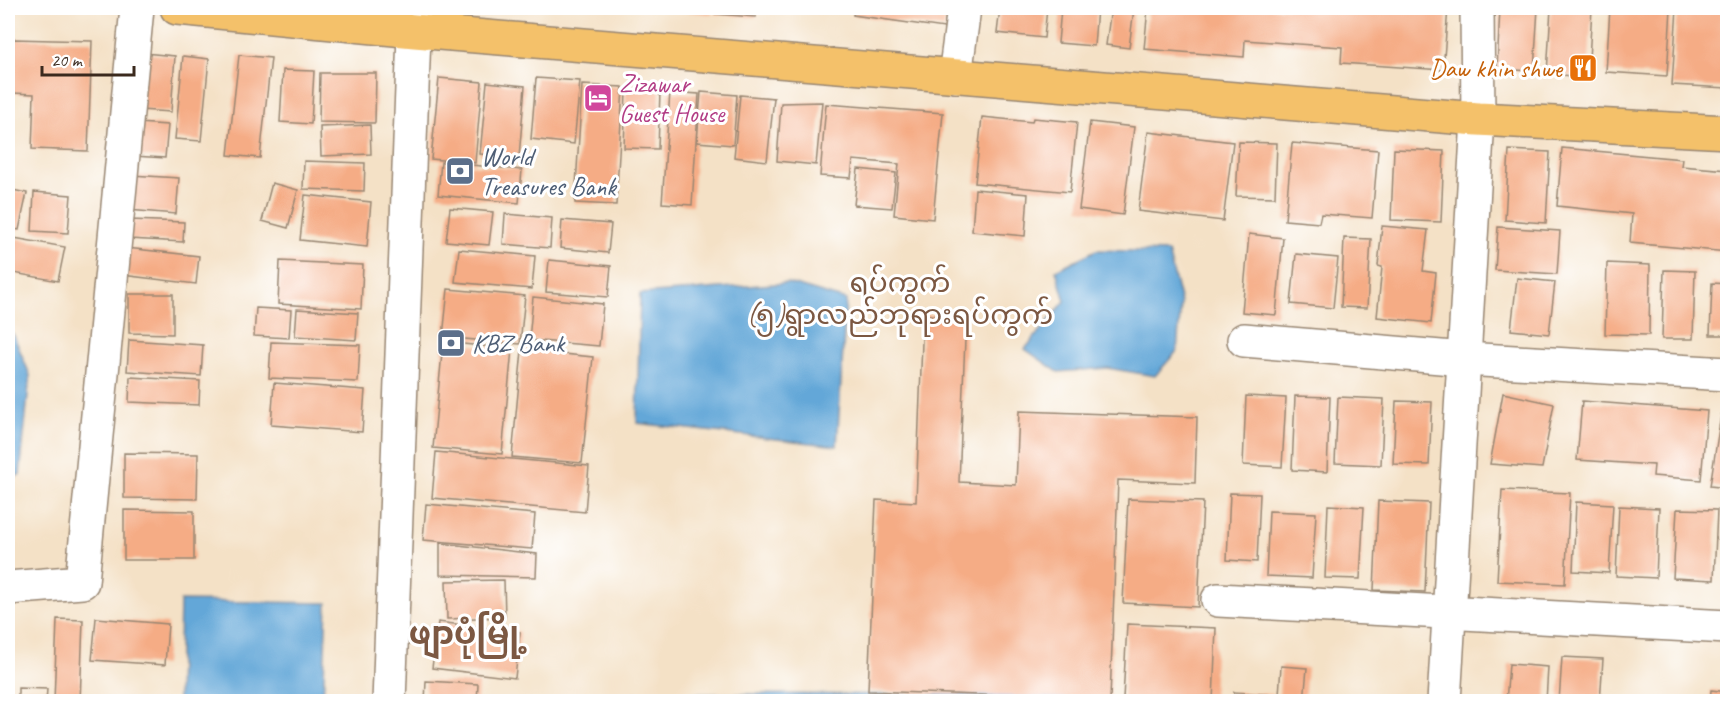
<svg xmlns="http://www.w3.org/2000/svg" width="1735" height="709" font-family="Caveat,'Noto Sans Myanmar',sans-serif">
<rect width="100%" height="100%" fill="#fff"/>
<filter id="ink" filterUnits="userSpaceOnUse"><feTurbulence type="fractalNoise" baseFrequency=".0167" numOctaves="2"/><feDisplacementMap in="SourceGraphic" scale="12" xChannelSelector="R" yChannelSelector="G"/><feConvolveMatrix kernelMatrix="1 2 1 2 8 2 1 2 1" color-interpolation-filters="sRGB"/></filter>
<filter id="wash" filterUnits="userSpaceOnUse"><feTurbulence type="fractalNoise" baseFrequency=".008" numOctaves="4" result="noise"/><feDisplacementMap in="SourceGraphic" scale="24" xChannelSelector="R" yChannelSelector="G"/><feGaussianBlur stdDeviation="1.35" result="paint"/><feColorMatrix in="noise" values="0 0 0 0 0 0 0 0 0 0 0 0 0 0 0 0 0 1.4 0 .05"/><feComposite in="paint" operator="in"/></filter>
<g filter="url(#wash)">
<rect width="100%" height="100%" fill="#f4e1c6"/>
<g fill="#63a7d8" stroke="#4f687b" stroke-width="1.5">
<path d="M 1096,250 L 1168,252 L 1181,303 L 1177,351 L 1155,376 L 1107,368 L 1058,372 L 1025,349 L 1065,301 L 1056,270 Z"/>
<path d="M 788,283 L 846,300 L 837,446 L 637,423 L 640,294 Z"/>
<path d="M 8,333 L 13,334 L 30,375 L 20,474 L 8,482 Z"/>
<path d="M 180,601 L 327,603 L 323,701 L 178,701 Z"/>
<path d="M 634,694 L 1028,695 L 1120,701 L 633,702 Z"/>
</g>
<g id="blocks">
<g fill="#f5ac85">
<path d="M 655,8 L 712,8 L 712,14 Z"/>
<path d="M 716,8 L 756,8 L 756,17 L 715,14 Z"/>
<path d="M 854,8 L 947,8 L 944,28 L 853,15 Z"/>
<path d="M 1000,8 L 1047,8 L 1044,38 L 997,33 Z"/>
<path d="M 1061,8 L 1097,8 L 1094,46 L 1058,43 Z"/>
<path d="M 1111,8 L 1134,8 L 1129,48 L 1106,45 Z"/>
<path d="M 1148,8 L 1448,8 L 1443,70 L 1341,63 L 1342,47 L 1298,44 L 1245,40 L 1244,57 L 1144,49 Z"/>
<path d="M 1500,8 L 1538,8 L 1534,71 L 1497,69 Z"/>
<path d="M 1551,8 L 1592,8 L 1588,77 L 1547,74 Z"/>
<path d="M 1610,8 L 1671,8 L 1667,76 L 1606,72 Z"/>
<path d="M 1677,8 L 1728,8 L 1728,88 L 1672,85 Z"/>
<path d="M 13,39 L 92,41 L 88,151 L 32,149 L 34,94 L 12,93 Z"/>
<path d="M 144,53 L 175,56 L 171,112 L 140,110 Z"/>
<path d="M 239,55 L 271,58 L 260,158 L 228,155 Z"/>
<path d="M 183,56 L 209,59 L 201,141 L 175,139 Z"/>
<path d="M 283,70 L 314,71 L 311,124 L 280,122 Z"/>
<path d="M 320,73 L 376,73 L 375,123 L 319,122 Z"/>
<path d="M 439,78 L 482,82 L 475,163 L 431,159 Z"/>
<path d="M 536,78 L 580,81 L 574,144 L 531,139 Z"/>
<path d="M 487,82 L 525,86 L 519,157 L 480,154 Z"/>
<path d="M 582,85 L 623,87 L 616,205 L 575,203 Z"/>
<path d="M 626,90 L 660,91 L 658,149 L 624,148 Z"/>
<path d="M 670,92 L 699,94 L 692,205 L 662,203 Z"/>
<path d="M 701,92 L 737,95 L 733,145 L 697,142 Z"/>
<path d="M 740,95 L 774,98 L 767,161 L 734,157 Z"/>
<path d="M 822,102 L 816,165 L 777,161 L 781,103 Z"/>
<path d="M 826,104 L 943,113 L 933,219 L 894,215 L 899,164 L 853,160 L 851,178 L 820,176 Z"/>
<path d="M 982,117 L 1032,122 L 1033,118 L 1077,122 L 1070,192 L 975,183 Z"/>
<path d="M 1090,122 L 1134,127 L 1123,215 L 1079,209 Z"/>
<path d="M 137,123 L 168,125 L 165,158 L 134,156 Z"/>
<path d="M 370,125 L 371,154 L 321,156 L 320,127 Z"/>
<path d="M 1148,132 L 1233,142 L 1223,221 L 1138,211 Z"/>
<path d="M 1239,142 L 1277,143 L 1275,197 L 1236,196 Z"/>
<path d="M 1292,143 L 1378,150 L 1372,218 L 1321,214 L 1319,223 L 1285,220 Z"/>
<path d="M 1562,148 L 1682,159 L 1681,166 L 1728,170 L 1728,252 L 1630,243 L 1632,214 L 1557,206 Z"/>
<path d="M 1394,149 L 1444,151 L 1441,222 L 1391,220 Z"/>
<path d="M 1509,150 L 1550,152 L 1546,223 L 1505,220 Z"/>
<path d="M 304,161 L 365,163 L 364,191 L 303,189 Z"/>
<path d="M 441,162 L 522,170 L 519,203 L 438,195 Z"/>
<path d="M 858,169 L 896,173 L 892,208 L 854,205 Z"/>
<path d="M 131,175 L 179,178 L 176,214 L 128,210 Z"/>
<path d="M 272,183 L 298,190 L 288,228 L 262,221 Z"/>
<path d="M 8,189 L 27,193 L 19,230 L 8,228 Z"/>
<path d="M 975,189 L 1028,194 L 1025,236 L 972,231 Z"/>
<path d="M 34,192 L 71,195 L 68,233 L 32,231 Z"/>
<path d="M 305,195 L 371,202 L 367,247 L 300,240 Z"/>
<path d="M 450,208 L 493,212 L 489,245 L 446,241 Z"/>
<path d="M 505,214 L 552,218 L 550,248 L 503,244 Z"/>
<path d="M 130,220 L 184,222 L 183,242 L 129,239 Z"/>
<path d="M 562,220 L 611,224 L 608,253 L 560,248 Z"/>
<path d="M 1382,226 L 1428,230 L 1423,271 L 1436,273 L 1431,323 L 1377,317 L 1382,267 L 1378,266 Z"/>
<path d="M 1498,227 L 1560,231 L 1557,274 L 1495,270 Z"/>
<path d="M 1249,234 L 1283,238 L 1276,315 L 1242,312 Z"/>
<path d="M 14,238 L 65,247 L 58,281 L 8,272 Z"/>
<path d="M 1344,238 L 1371,239 L 1367,308 L 1341,307 Z"/>
<path d="M 126,248 L 199,256 L 196,284 L 122,275 Z"/>
<path d="M 459,249 L 535,256 L 532,289 L 455,282 Z"/>
<path d="M 1296,254 L 1338,258 L 1333,308 L 1291,304 Z"/>
<path d="M 549,260 L 611,266 L 608,297 L 546,292 Z"/>
<path d="M 280,261 L 363,265 L 361,309 L 278,304 Z"/>
<path d="M 1607,263 L 1650,265 L 1649,335 L 1605,334 Z"/>
<path d="M 1664,270 L 1695,271 L 1693,339 L 1662,339 Z"/>
<path d="M 1517,278 L 1555,282 L 1549,334 L 1511,330 Z"/>
<path d="M 1712,283 L 1728,284 L 1728,335 L 1710,335 Z"/>
<path d="M 448,289 L 525,296 L 520,344 L 443,337 Z"/>
<path d="M 129,294 L 173,294 L 173,334 L 129,333 Z"/>
<path d="M 533,297 L 603,304 L 599,346 L 529,340 Z"/>
<path d="M 256,308 L 291,310 L 289,338 L 254,336 Z"/>
<path d="M 297,309 L 358,313 L 356,340 L 295,336 Z"/>
<path d="M 923,315 L 966,316 L 959,482 L 1016,485 L 1019,411 L 1197,417 L 1195,483 L 1118,480 L 1110,700 L 868,691 L 876,500 L 916,502 Z"/>
<path d="M 129,340 L 203,345 L 201,376 L 127,371 Z"/>
<path d="M 271,342 L 360,345 L 358,382 L 269,378 Z"/>
<path d="M 443,342 L 512,349 L 502,454 L 433,448 Z"/>
<path d="M 522,350 L 593,357 L 582,463 L 512,457 Z"/>
<path d="M 130,377 L 200,381 L 199,405 L 129,402 Z"/>
<path d="M 274,383 L 365,390 L 362,432 L 271,425 Z"/>
<path d="M 1503,393 L 1554,404 L 1542,468 L 1490,464 Z"/>
<path d="M 1246,396 L 1286,398 L 1282,467 L 1243,465 Z"/>
<path d="M 1295,396 L 1330,397 L 1327,472 L 1292,470 Z"/>
<path d="M 1338,397 L 1384,399 L 1381,465 L 1335,463 Z"/>
<path d="M 1396,401 L 1432,402 L 1429,465 L 1393,464 Z"/>
<path d="M 1582,401 L 1707,411 L 1701,480 L 1653,476 L 1654,465 L 1577,460 Z"/>
<path d="M 1721,415 L 1728,416 L 1728,488 L 1710,486 Z"/>
<path d="M 436,452 L 589,466 L 585,512 L 432,498 Z"/>
<path d="M 124,453 L 198,454 L 197,499 L 124,498 Z"/>
<path d="M 1502,490 L 1570,493 L 1565,584 L 1497,581 Z"/>
<path d="M 1230,493 L 1260,494 L 1257,562 L 1227,560 Z"/>
<path d="M 1128,499 L 1203,502 L 1198,607 L 1123,603 Z"/>
<path d="M 1378,501 L 1429,503 L 1425,592 L 1374,590 Z"/>
<path d="M 1576,502 L 1613,504 L 1609,573 L 1573,571 Z"/>
<path d="M 426,504 L 535,514 L 532,549 L 423,540 Z"/>
<path d="M 1328,505 L 1364,507 L 1360,579 L 1325,578 Z"/>
<path d="M 1619,506 L 1659,508 L 1656,578 L 1616,576 Z"/>
<path d="M 1677,509 L 1717,510 L 1714,580 L 1673,578 Z"/>
<path d="M 124,510 L 194,511 L 194,560 L 124,560 Z"/>
<path d="M 1269,511 L 1316,513 L 1312,578 L 1266,576 Z"/>
<path d="M 440,543 L 537,554 L 536,577 L 440,575 Z"/>
<path d="M 504,580 L 505,617 L 447,619 L 446,581 Z"/>
<path d="M 96,618 L 168,624 L 165,665 L 92,660 Z"/>
<path d="M 57,619 L 83,620 L 80,702 L 54,702 Z"/>
<path d="M 438,622 L 520,632 L 515,678 L 432,668 Z"/>
<path d="M 1127,624 L 1216,628 L 1213,702 L 1123,699 Z"/>
<path d="M 1562,657 L 1603,659 L 1600,702 L 1559,702 Z"/>
<path d="M 1509,664 L 1548,667 L 1546,702 L 1506,702 Z"/>
<path d="M 1281,666 L 1307,668 L 1304,702 L 1233,702 L 1234,692 L 1279,695 Z"/>
<path d="M 426,681 L 478,684 L 477,702 L 425,702 Z"/>
<path d="M 18,688 L 47,689 L 46,702 L 18,702 Z"/>
<path d="M 1711,690 L 1728,692 L 1728,702 L 1710,702 Z"/>
</g>
</g>
</g>
<g filter="url(#ink)">
<use href="#blocks" fill-opacity="0" stroke="#988672" stroke-width="1.5"/>
<g fill="none" stroke-linecap="round" stroke-linejoin="round">
<g stroke="#988672" stroke-width="36">
<g id="minor">
<path d="M 955,76 L 964,8"/>
<path d="M 1244,340 L 1464,359 L 1728,374"/>
<path d="M 8,588 L 82,582 L 137,8"/>
<path d="M 1218,600 L 1728,627"/>
<path d="M 389,702 L 415,8"/>
<path d="M 1444,702 L 1478,119 L 1477,8"/>
</g>
</g>
<g stroke="#988672" stroke-width="36">
<path id="major" d="M 177,8 L 415,31 L 1478,119 L 1728,132"/>
</g>
<use href="#minor" stroke="#fff" stroke-width="33"/>
<use href="#major" stroke="#f4c16a" stroke-width="33"/>
</g>
</g>
<defs>
<g id="restaurant-square" transform="scale(1.5)"><rect x="-9" y="-9" width="18" height="18" rx="4" fill="#e8710a" stroke="#fff"/><path d="M-5-6h1v4h1v-4h1v4h1v-4h1v5L-1.5 .5V6h-2V.5L-5-1ZM5-6V6H3V1.5H1.5Q1.5-4 5-6Z" fill="#fff"/></g>
<g id="hotel-square" transform="scale(1.5)"><rect x="-9" y="-9" width="18" height="18" rx="4" fill="#d1479c" stroke="#fff"/><path d="M-6-4.5h1.5V1H6V5H4.5V3h-9V5H-6ZM-4 0a1.8 1.8 0 1 1 3.6 0ZM.5 0V-2.5h3Q6-2.5 6 0Z" fill="#fff"/></g>
<g id="bank-square" transform="scale(1.5)"><rect x="-9" y="-9" width="18" height="18" rx="4" fill="#5c6f8a" stroke="#fff"/><path d="M-6-4H6V4H-6ZM0-2.3a2.3 2.3 0 1 0 0 4.6a2.3 2.3 0 1 0 0-4.6Z" fill="#fff"/></g>
</defs>
<g fill-rule="evenodd">
<use href="#restaurant-square" x="1583" y="68"/>
<use href="#hotel-square" x="598" y="98"/>
<use href="#bank-square" x="460" y="171"/>
<use href="#bank-square" x="451" y="343"/>
</g>
<g text-anchor="middle" stroke-width="6" stroke-linejoin="round" paint-order="stroke">
<g font-size="26" fill="#c56008" stroke="#fff" text-anchor="end">
<text x="1562" y="77">Daw khin shwe</text>
</g>
<g font-size="26" fill="#b23c85" stroke="#fff" text-anchor="start">
<text x="619" y="92">Zizawar<tspan x="619" dy="30">Guest House</tspan></text>
</g>
<g font-size="26" fill="#4e5e75" stroke="#fff" text-anchor="start">
<text x="481" y="165">World<tspan x="481" dy="30">Treasures Bank</tspan></text>
<text x="472" y="352">KBZ Bank</text>
</g>
<g font-size="28" fill="#7c5842" stroke="#fff">
<text x="900" y="292">ရပ်ကွက်<tspan x="900" dy="32">(၅)ရွာလည်ဘုရားရပ်ကွက်</tspan></text>
</g>
<g font-size="32" font-weight="bold" fill="#7c5842" stroke="#fff">
<text x="468" y="644">ဖျာပုံမြို့</text>
</g>
</g>
<rect width="1735" height="709" fill="none" stroke="#fff" stroke-width="30"/>
<path d="M42 66v9h92v-9" fill="none" stroke="#3b2a1e" stroke-width="3"/>
<text x="51" y="66" font-size="18" fill="#3b2a1e" stroke="#ffffff" stroke-width="4.5" paint-order="stroke">20 m</text>
</svg>
